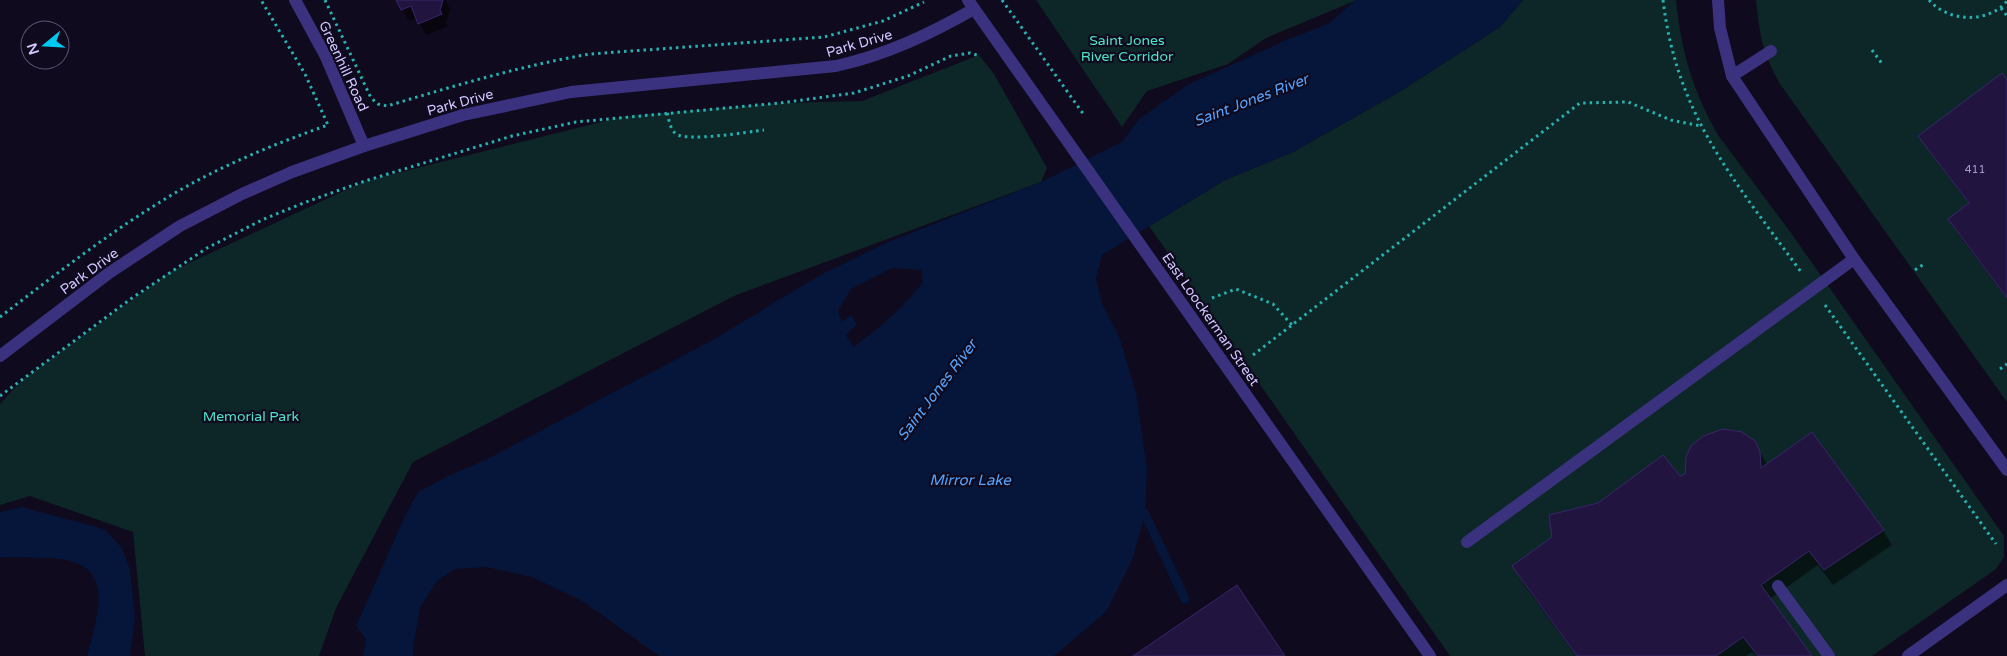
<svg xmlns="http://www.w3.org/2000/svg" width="2007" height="656" font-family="'Varela Round',sans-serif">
<rect width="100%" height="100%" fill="#0f0a1d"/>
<g fill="#0d2627">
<path d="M 1036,0 L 1357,0 L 1266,38 L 1228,64 L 1147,91 L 1122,127 Z"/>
<path d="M 1523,0 L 1676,0 C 1681,51 1693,91 1718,135 L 1791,233 L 2004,536 L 2004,557 L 1996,569 L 1872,656 L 1450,656 L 1149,226 L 1225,180 L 1293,152 L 1399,92 L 1500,27 Z"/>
<path d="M 1756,0 L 2007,0 L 2007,402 L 1780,84 C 1762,52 1760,37 1756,0 Z"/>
<path d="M 979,55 L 994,74 L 1047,168 L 1041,182 L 734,296 L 413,462 L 336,608 L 319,656 L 145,656 L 133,532 L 30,496 L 0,505 L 0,404 L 23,379 L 170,272 L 365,181 L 625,116 L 780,103 L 862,101 Z"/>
</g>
<g fill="#06153a" fill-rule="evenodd">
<path d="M 1355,0 L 1523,0 L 1500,27 L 1399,92 L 1293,152 L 1225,180 L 1102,255 L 1096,278 L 1102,304 L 1119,336 L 1136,393 L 1147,469 L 1145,514 L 1133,558 L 1106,612 L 1054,656 L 659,656 L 584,602 L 532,577 L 486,567 L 455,569 L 437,581 L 420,608 L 413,647 L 413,656 L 363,656 L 366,639 L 356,626 L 405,516 L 418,492 L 448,476 L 487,459 L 709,342 L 822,274 L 888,242 L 1041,182 L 1122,142 L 1139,119 L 1189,84 L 1289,39 L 1330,23 ZM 892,268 L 921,270 L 923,282 C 903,308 880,328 853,347 L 846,335 L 857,324 L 851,315 L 842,322 L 838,311 L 851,289 Z"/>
<path d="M 22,507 L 104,529 L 122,548 L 130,569 L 135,617 L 130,656 L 87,656 C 101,604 116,558 43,558 C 29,558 14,556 0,558 L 0,512 Z"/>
</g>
<g fill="#0007">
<path d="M 397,0 L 446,0 L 450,10 L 446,23 L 448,26 L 426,35 L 417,18 L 409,21 Z"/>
<path d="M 2007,82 L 2007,299 L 1958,234 L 1949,219 L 1969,204 L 1929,151 L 1920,136 Z"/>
<path d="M 1723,430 L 1734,430 L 1749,438 L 1755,443 L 1767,465 L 1883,530 L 1892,545 L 1833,585 L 1818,565 L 1770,599 L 1810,656 L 1756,656 L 1752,652 L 1746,656 L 1576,656 L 1522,582 L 1514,567 L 1598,504 L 1687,475 L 1703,437 Z"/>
</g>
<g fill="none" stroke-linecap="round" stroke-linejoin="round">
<path stroke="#06153a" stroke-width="9" d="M 1145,514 L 1185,599"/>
</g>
<g fill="#21153f" stroke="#39266c">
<path d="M 396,0 L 443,0 L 440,10 L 442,14 L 418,24 L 411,6 L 401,10 Z"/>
<path d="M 2002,73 L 2007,80 L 2007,298 L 1948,219 L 1969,203 L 1918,136 Z"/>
<path d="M 1723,429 L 1742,432 L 1756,442 L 1760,452 L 1761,468 L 1812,432 L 1884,530 L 1824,570 L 1809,551 L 1761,585 L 1812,656 L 1758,656 L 1743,637 L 1716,656 L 1577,656 L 1512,566 L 1552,537 L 1549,515 L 1598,503 L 1663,455 L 1680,476 L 1685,474 L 1686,457 L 1691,446 L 1703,436 Z"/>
<path d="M 1237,585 L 1285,656 L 1133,656 Z"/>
</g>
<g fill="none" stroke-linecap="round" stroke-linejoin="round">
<g stroke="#26b2b3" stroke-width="3" stroke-dasharray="2.5 4" stroke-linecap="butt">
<path d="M 325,0 L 371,98 L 378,104 L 387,106 C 454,86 520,66 590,54 L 824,37 L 883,21 L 924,2"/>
<path d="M 1002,0 L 1084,115"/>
<path d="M 1663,0 C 1677,117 1735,181 1801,272"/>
<path d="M 1929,0 C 1948,22 1988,24 2007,1"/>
<path d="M 2001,8 L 2007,16"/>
<path d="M 1872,50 L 1883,65"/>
<path d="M 667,113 C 669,120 670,129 676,134 C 687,142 748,132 764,130"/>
<path d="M 1915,270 L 1924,264"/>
<path d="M 1212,298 L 1236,289 L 1273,304 L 1292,325"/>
<path d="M 1825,305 L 1996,544"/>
<path d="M 0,317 C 51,278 102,238 157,204 C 210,170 269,146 328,125 L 305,74 L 261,0"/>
<path d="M 1253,355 L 1580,103 L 1628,102 L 1671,120 L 1701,126"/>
<path d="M 2000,369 L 2007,364"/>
<path d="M 0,396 L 132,298 L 207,248 L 264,219 L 306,202 L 365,181 L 512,136 L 576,122 L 780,103 L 854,93 L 908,76 L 951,56 L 970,53 L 980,56"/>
</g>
<g stroke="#3b327f" stroke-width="12">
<path d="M 295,0 L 326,57 L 364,146"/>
<path d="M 968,0 L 1430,656"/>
<path d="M 1718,0 L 1720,28 L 1732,76 L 1854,259 L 2007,470"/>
<path d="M 1732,76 L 1771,51"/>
<path d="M 0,356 L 109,273 L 180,226 L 242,194 L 292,172 L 364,146 L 463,115 L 571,92 L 836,66 C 886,55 930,34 974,9"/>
<path d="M 1467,542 L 1854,259"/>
<path d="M 1778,586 L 1829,656"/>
<path d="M 1908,656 L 2007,585"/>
</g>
</g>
<g text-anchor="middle" stroke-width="4.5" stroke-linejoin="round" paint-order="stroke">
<g font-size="11" fill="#a59acf">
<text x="1975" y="173">411</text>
</g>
<g font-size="14" fill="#4de5c9" stroke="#0f0a1d">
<text x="1127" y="45">Saint Jones<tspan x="1127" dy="16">River Corridor</tspan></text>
<text x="251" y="421">Memorial Park</text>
</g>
<g font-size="14" fill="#d1c6ff" stroke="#0f0a1d">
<text transform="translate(859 43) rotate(-16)" y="5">Park Drive</text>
<text transform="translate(344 66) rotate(65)" y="5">Greenhill Road</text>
<text transform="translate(460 102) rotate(-15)" y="5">Park Drive</text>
<text transform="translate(89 271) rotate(-36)" y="5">Park Drive</text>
<text transform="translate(1211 319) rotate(55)" y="5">East Loockerman Street</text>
</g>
<g font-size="15" font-style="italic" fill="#54a4ff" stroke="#0f0a1d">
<text transform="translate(1251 100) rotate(-21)" y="5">Saint Jones River</text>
<text transform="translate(937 390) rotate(-53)" y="5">Saint Jones River</text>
<text x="970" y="485">Mirror Lake</text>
</g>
</g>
<g transform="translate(45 45) rotate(252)"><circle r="24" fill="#0f0a1d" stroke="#5d5577"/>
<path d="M0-4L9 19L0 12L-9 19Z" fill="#00c8f1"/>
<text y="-8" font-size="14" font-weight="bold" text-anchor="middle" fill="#d1c6ff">N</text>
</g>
</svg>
